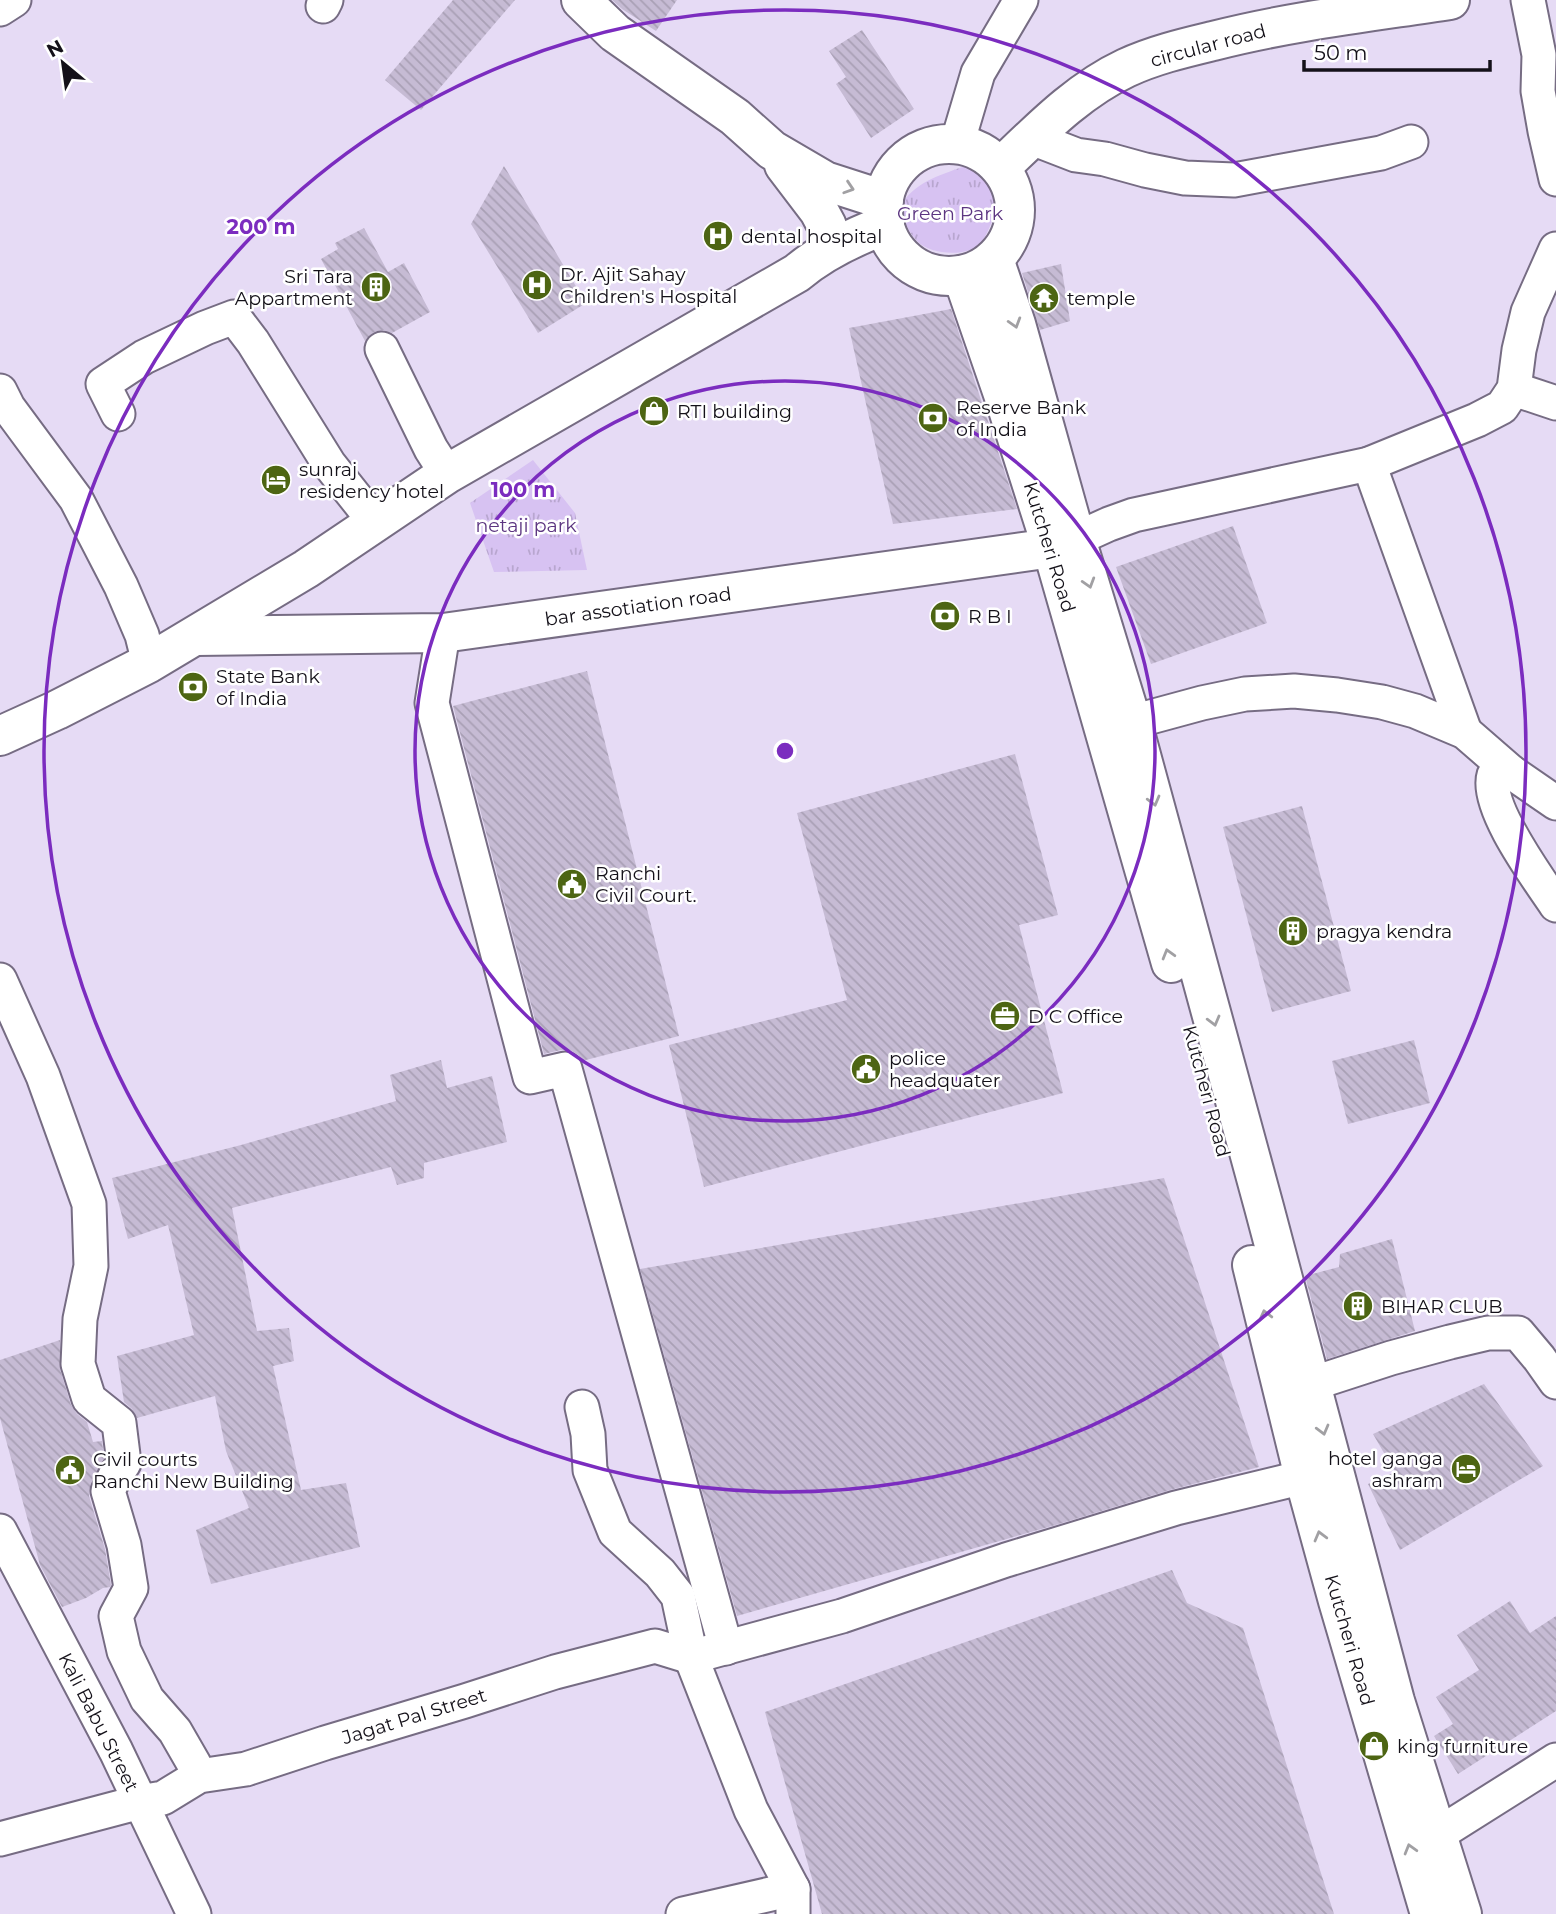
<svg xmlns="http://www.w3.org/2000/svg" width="1556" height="1914" font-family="Montserrat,sans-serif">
<defs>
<pattern id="grass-tufts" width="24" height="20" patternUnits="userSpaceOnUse" patternTransform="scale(1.75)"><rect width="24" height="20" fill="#d7c2f2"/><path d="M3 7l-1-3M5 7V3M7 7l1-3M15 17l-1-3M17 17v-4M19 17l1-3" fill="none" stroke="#b8a6cf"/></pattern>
<pattern id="building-back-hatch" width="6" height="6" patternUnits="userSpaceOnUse" patternTransform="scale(1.75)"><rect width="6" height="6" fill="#c6bbd4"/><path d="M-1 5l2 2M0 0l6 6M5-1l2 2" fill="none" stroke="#a9a0b5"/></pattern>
</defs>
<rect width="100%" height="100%" fill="#e6dbf5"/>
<g fill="url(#grass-tufts)">
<path d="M 965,166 L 996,173 L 1004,192 C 998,205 989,232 982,242 C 969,258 930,255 917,241 C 909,233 903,219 898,208 C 917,181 935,177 965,166 Z"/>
<path d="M 533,460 L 575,513 L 587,570 L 494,572 L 470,503 Z"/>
</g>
<g fill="url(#building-back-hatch)">
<path d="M 453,0 L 515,0 L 421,110 L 385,80 Z"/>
<path d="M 612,0 L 677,0 L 656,31 L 622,9 Z"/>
<path d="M 862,30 L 914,109 L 871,138 L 836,84 L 846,77 L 829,51 Z"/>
<path d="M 504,166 L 586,303 L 538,333 L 471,224 Z"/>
<path d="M 364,228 L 388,272 L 404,263 L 430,312 L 392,333 L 384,330 L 374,332 L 365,341 L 321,259 L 338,249 L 335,243 Z"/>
<path d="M 1061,264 L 1070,321 L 1040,330 L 1022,273 Z"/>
<path d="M 951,309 L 1017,509 L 893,524 L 849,328 Z"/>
<path d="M 1233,526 L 1267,623 L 1151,664 L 1116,567 Z"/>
<path d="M 587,671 L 679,1036 L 582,1061 L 578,1055 L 570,1050 L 561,1050 L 544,1054 L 453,706 Z"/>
<path d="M 1015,754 L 1058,915 L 1019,925 L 1063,1093 L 704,1187 L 669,1045 L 847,1000 L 797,813 Z"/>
<path d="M 1302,806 L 1351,991 L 1272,1012 L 1223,827 Z"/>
<path d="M 1414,1040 L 1430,1103 L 1348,1124 L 1332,1061 Z"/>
<path d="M 441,1060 L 447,1088 L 492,1076 L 507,1142 L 424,1163 L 424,1178 L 397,1185 L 391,1167 L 232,1208 L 257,1331 L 289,1328 L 294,1361 L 273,1366 L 301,1490 L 346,1483 L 360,1547 L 211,1584 L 196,1530 L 249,1508 L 226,1451 L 215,1396 L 137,1418 L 132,1409 L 124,1402 L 117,1356 L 194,1335 L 168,1225 L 128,1239 L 112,1178 L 241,1145 L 396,1101 L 390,1075 Z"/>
<path d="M 1164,1178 L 1259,1467 L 1170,1490 L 1059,1524 L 737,1616 L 640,1269 Z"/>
<path d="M 1392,1239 L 1415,1331 L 1327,1359 L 1305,1276 L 1339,1267 L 1340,1254 Z"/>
<path d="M 60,1340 L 60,1369 L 71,1405 L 77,1414 L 87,1422 L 93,1442 L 102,1441 L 104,1458 L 91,1483 L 89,1496 L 105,1549 L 111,1585 L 110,1587 L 103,1588 L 86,1598 L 62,1607 L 40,1565 L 0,1418 L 0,1360 Z"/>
<path d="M 1484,1384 L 1543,1466 L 1400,1550 L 1368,1484 L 1395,1472 L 1373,1434 Z"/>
<path d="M 1172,1570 L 1187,1603 L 1243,1628 L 1334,1914 L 822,1914 L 765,1712 Z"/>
<path d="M 1510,1601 L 1530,1633 L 1556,1616 L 1556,1711 L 1458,1774 L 1434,1736 L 1453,1724 L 1436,1697 L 1479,1670 L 1457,1635 Z"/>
</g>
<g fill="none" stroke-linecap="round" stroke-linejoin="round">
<g stroke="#766c83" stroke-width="37">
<g id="minor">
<path d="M 1528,0 L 1539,55 L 1538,91 L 1545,131 L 1556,179"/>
<path d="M 323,6 L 326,0"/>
<path d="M 0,9 L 14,0"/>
<path d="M 1032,138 L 1076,155 L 1105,159 L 1145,170 L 1185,178 L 1234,180 L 1381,153 L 1411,142"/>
<path d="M 957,144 L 978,73 L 1021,0"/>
<path d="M 382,349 L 431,449 L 447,474"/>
<path d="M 1514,389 L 1556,403"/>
<path d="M 0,391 L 8,407 L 76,499 L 121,586 L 142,635 L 149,663"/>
<path d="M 118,414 L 103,384 L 144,357 L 205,328 L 234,317 L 253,342 L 329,464 L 375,522"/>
<path d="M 1369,464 L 1465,732"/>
<path d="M 1076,539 L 1109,524 L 1134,515 L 1369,464 L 1477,420 L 1502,407 L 1514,389 L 1519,350 L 1528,312 L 1556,249"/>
<path d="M 443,633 L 432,703 L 530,1077 L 565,1069 L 726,1648"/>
<path d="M 1132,722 L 1202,703 L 1245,694 L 1294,691 L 1337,695 L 1382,702 L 1415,711 L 1465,732 L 1511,772 L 1556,803"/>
<path d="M 1511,772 L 1494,775 C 1484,806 1538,878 1556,905"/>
<path d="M 0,980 L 43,1076 L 89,1204 L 91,1266 L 80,1319 L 78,1364 L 89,1399 L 119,1423 L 124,1463 L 116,1474 L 108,1491 L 124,1545 L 131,1588 L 116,1616 L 124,1651 L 147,1699 L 175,1731 L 194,1764 L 199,1776"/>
<path d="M 1311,1384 L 1391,1358 L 1450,1342 L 1488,1333 L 1518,1333 L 1539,1358 L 1556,1382"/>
<path d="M 0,1531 L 116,1751 L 194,1914"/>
<path d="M 1437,1835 L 1556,1760"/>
<path d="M 0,1839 L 140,1802 L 163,1798 L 199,1776 L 246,1769 L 325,1743 L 465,1701 L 555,1672 L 655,1646 L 691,1657 L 678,1596 L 660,1573 L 615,1532 L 590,1470 L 588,1434 L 582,1407"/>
<path d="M 683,1914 L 793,1889"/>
<path d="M 793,1914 L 793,1889 L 751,1810 L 691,1657 L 842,1616 L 1006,1560 L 1176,1508 L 1304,1477 L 1327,1468"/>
</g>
</g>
<g stroke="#766c83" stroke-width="42">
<g id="major">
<path d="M 581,0 L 615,33 L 735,117 L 772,150 L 825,181 L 884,200"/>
<circle cx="949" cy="210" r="66"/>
<path d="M 784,165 L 819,211 L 827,226 L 827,250"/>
<path d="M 1001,167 C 1039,131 1077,91 1126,68 C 1154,55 1184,48 1213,41 C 1291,21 1371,12 1450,0"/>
<path d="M 994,259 L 1016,324 L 1076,539 L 1132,722 L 1264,1207 L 1395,1701 L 1462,1914"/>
<path d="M 962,275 L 1003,394 L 1052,548 L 1171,963"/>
<path d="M 196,636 L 443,633 L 1052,548 L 1074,540"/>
<path d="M 0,736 L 57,710 L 149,663 L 306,569 L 447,474 L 797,273 C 823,251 853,237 885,225"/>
<path d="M 1252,1265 L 1304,1477 L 1338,1601 L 1430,1914"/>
</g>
</g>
<use href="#minor" stroke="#fff" stroke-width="33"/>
<use href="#major" stroke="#fff" stroke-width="38"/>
</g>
<defs><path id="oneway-chevron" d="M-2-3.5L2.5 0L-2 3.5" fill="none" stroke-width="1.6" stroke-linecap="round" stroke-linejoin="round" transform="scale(1.75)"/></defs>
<g stroke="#a1a0a3">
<use href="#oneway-chevron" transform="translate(849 188) rotate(18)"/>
<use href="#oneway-chevron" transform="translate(1015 323) rotate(73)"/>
<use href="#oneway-chevron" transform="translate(1089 583) rotate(73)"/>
<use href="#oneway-chevron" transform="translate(1154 801) rotate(75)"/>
<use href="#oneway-chevron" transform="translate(1168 954) rotate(-106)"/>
<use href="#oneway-chevron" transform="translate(1214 1021) rotate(75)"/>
<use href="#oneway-chevron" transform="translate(1265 1315) rotate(-104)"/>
<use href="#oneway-chevron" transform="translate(1323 1430) rotate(75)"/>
<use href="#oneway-chevron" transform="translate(1320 1536) rotate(-105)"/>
<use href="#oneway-chevron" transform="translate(1410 1849) rotate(-106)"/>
</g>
<g fill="none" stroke="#7b2cbf" stroke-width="3.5">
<circle cx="785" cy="751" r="370"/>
<circle cx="785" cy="751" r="741"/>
</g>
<defs>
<g id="hospital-disc" transform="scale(1.575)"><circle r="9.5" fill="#4d6513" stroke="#fff"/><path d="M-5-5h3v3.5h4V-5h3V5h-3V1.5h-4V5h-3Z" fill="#fff"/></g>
<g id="building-disc" transform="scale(1.575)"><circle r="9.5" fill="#4d6513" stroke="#fff"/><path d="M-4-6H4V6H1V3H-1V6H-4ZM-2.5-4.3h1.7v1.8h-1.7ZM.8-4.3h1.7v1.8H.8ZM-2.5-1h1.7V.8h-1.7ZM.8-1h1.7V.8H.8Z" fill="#fff"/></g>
<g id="temple-disc" transform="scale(1.575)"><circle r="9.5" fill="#4d6513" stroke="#fff"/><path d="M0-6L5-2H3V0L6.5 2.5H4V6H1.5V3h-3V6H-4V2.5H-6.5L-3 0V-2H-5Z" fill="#fff"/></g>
<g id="shop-disc" transform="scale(1.575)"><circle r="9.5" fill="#4d6513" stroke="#fff"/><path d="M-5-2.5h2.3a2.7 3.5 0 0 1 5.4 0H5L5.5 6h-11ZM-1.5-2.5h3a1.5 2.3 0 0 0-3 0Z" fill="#fff"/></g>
<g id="bank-disc" transform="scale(1.575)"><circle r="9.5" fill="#4d6513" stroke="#fff"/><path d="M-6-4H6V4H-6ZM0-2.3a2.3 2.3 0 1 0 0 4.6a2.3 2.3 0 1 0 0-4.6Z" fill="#fff"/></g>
<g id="hotel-disc" transform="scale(1.575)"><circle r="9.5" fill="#4d6513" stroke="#fff"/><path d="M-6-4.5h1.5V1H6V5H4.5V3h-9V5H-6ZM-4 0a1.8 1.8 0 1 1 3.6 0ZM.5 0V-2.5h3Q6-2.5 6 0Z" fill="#fff"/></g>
<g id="civic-disc" transform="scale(1.575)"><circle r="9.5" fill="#4d6513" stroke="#fff"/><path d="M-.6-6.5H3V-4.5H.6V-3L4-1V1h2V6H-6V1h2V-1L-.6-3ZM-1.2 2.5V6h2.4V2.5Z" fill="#fff"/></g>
<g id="office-disc" transform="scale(1.575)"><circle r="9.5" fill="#4d6513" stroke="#fff"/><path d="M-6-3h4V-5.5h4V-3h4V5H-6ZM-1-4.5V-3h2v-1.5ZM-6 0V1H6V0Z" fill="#fff"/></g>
</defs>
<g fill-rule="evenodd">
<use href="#hospital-disc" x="718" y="236"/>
<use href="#hospital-disc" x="537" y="285"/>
<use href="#building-disc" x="376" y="287"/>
<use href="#temple-disc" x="1044" y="298"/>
<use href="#shop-disc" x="654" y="411"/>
<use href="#bank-disc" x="933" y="418"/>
<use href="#hotel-disc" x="276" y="480"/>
<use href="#bank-disc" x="945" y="616"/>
<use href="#bank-disc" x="193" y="687"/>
<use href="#civic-disc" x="572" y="884"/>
<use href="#building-disc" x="1293" y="931"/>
<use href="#office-disc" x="1005" y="1016"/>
<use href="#civic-disc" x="866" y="1069"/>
<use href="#building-disc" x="1358" y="1306"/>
<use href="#hotel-disc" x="1466" y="1469"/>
<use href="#civic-disc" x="70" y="1470"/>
<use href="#shop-disc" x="1374" y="1746"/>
</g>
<g text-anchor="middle" stroke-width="5" stroke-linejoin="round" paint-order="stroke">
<g font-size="19" fill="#141119" stroke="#fff">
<text transform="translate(1208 45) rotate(-15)" y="7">circular road</text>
<text transform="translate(1050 547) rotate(73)" y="7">Kutcheri Road</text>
<text transform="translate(638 606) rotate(-8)" y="7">bar assotiation road</text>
<text transform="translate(1207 1091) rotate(75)" y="7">Kutcheri Road</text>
<text transform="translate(1350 1640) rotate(74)" y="7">Kutcheri Road</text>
<text transform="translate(414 1716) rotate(-17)" y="7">Jagat Pal Street</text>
<text transform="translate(99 1722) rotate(63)" y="7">Kali Babu Street</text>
</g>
<g font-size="19" fill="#5c3581" stroke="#fff">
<text x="950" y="220">Green Park</text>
<text x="526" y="532">netaji park</text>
</g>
<g font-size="19" fill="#141119" stroke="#fff" text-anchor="start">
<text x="741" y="243">dental hospital</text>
<text x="560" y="281">Dr. Ajit Sahay<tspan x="560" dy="22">Children's Hospital</tspan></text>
<text x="353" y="283" text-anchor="end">Sri Tara<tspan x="353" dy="22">Appartment</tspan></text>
<text x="1067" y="305">temple</text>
<text x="956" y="414">Reserve Bank<tspan x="956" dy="22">of India</tspan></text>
<text x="677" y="418">RTI building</text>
<text x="299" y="476">sunraj<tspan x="299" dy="22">residency hotel</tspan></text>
<text x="968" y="623">R B I</text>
<text x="216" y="683">State Bank<tspan x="216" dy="22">of India</tspan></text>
<text x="595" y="880">Ranchi<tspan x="595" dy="22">Civil Court.</tspan></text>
<text x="1316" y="938">pragya kendra</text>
<text x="1028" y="1023">D C Office</text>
<text x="889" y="1065">police<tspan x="889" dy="22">headquater</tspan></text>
<text x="1381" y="1313">BIHAR CLUB</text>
<text x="1443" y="1465" text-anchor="end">hotel ganga<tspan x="1443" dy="22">ashram</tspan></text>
<text x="93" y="1466">Civil courts<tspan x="93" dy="22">Ranchi New Building</tspan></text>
<text x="1397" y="1753">king furniture</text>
</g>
</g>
<circle cx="785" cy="751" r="10" fill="#7b2cbf" stroke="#fff" stroke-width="3.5"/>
<g font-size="21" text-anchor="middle" font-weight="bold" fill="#7b2cbf" stroke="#fff" stroke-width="5" stroke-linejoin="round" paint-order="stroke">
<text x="261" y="234">200 m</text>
<text x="523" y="497">100 m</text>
</g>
<g transform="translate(63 63) rotate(331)" stroke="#ffffff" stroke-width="5" paint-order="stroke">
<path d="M0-5L12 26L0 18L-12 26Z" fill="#141119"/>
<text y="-10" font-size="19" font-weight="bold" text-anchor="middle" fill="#141119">N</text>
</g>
<path d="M1304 60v10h186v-10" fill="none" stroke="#141119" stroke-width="3.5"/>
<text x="1314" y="60" font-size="21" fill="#141119" stroke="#ffffff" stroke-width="5" paint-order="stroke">50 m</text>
</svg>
